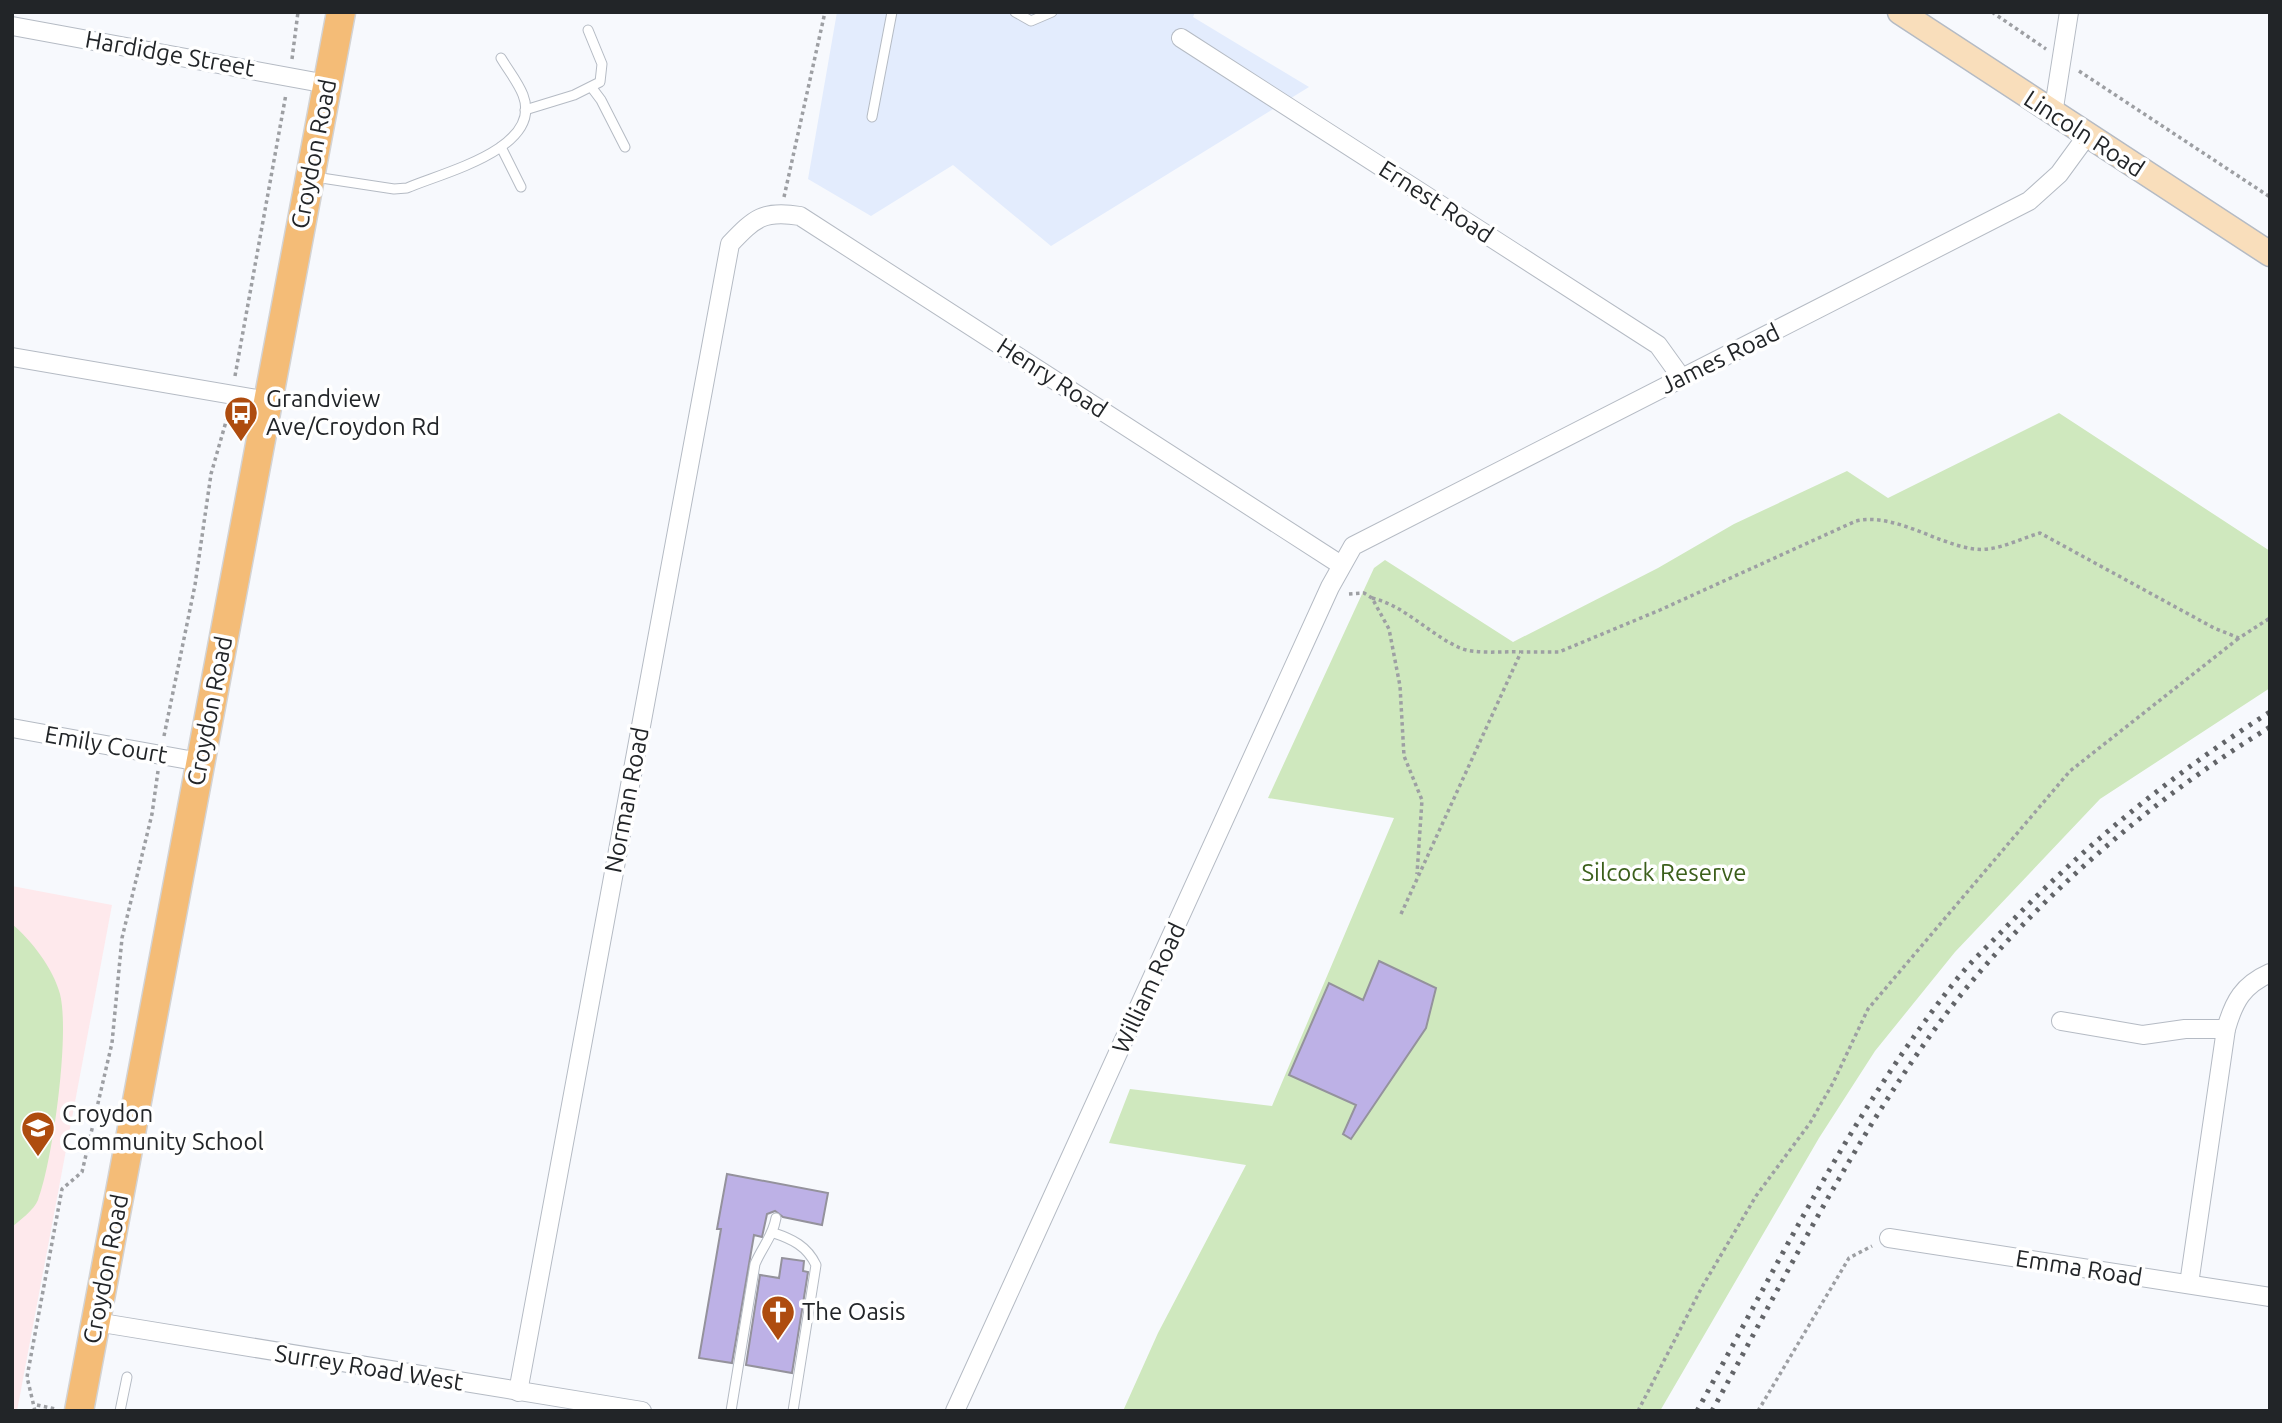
<svg xmlns="http://www.w3.org/2000/svg" width="2282" height="1423" font-family="Ubuntu,sans-serif">
<rect width="100%" height="100%" fill="#f7f9fd"/>
<path fill="#e3ecfd" d="M 837,12 L 1195,12 L 1193,17 L 1309,87 L 1051,246 L 953,165 L 871,216 L 808,179 Z"/>
<path fill="#fee9ec" d="M 12,886 L 112,905 L 17,1411 L 12,1411 Z"/>
<g fill="#cfe8be">
<path d="M 2059,413 L 2270,551 L 2270,688 L 2100,799 L 1955,952 L 1875,1051 L 1819,1138 L 1660,1411 L 1123,1411 L 1158,1333 L 1246,1165 L 1109,1143 L 1130,1089 L 1272,1106 L 1394,818 L 1268,798 L 1374,568 L 1385,560 L 1513,642 L 1658,568 L 1734,524 L 1847,471 L 1888,498 Z"/>
<path d="M 12,924 C 32,941 53,968 60,994 C 70,1033 53,1161 38,1200 C 34,1210 20,1220 12,1227 Z"/>
</g>
<g fill="#bdb1e6" stroke="#94929c" stroke-width="2">
<path d="M 1379,961 L 1436,988 L 1426,1028 L 1351,1139 L 1343,1134 L 1356,1105 L 1289,1075 L 1329,983 L 1363,1000 Z"/>
<path d="M 727,1174 L 828,1193 L 822,1225 L 783,1217 L 775,1211 L 767,1214 L 762,1237 L 754,1235 L 732,1363 L 699,1358 L 721,1229 L 717,1229 Z"/>
<path d="M 782,1258 L 804,1261 L 803,1271 L 808,1272 L 792,1373 L 746,1365 L 760,1275 L 779,1278 Z"/>
</g>
<g fill="none" stroke-linecap="round" stroke-linejoin="round">
<g stroke="#b5bbc4" stroke-width="11">
<g id="service">
<path d="M 1015,12 L 1031,21 L 1052,12"/>
<path d="M 592,88 L 601,100 L 625,147"/>
<path d="M 525,110 L 574,95 L 600,82 L 602,64 L 588,30"/>
<path d="M 872,117 L 892,12"/>
<path d="M 501,147 L 521,187"/>
<path d="M 315,177 L 394,189 L 407,188 C 441,173 544,149 523,95 C 518,82 508,70 501,58"/>
<path d="M 774,1233 C 792,1239 807,1246 816,1265 L 793,1411"/>
<path d="M 120,1411 L 127,1377"/>
<path d="M 731,1411 L 755,1264 C 762,1247 773,1236 776,1218"/>
</g>
</g>
<g stroke="#b5bbc4" stroke-width="20">
<g id="minor">
<path d="M 12,26 L 327,84"/>
<path d="M 1181,38 L 1658,345 L 1681,377"/>
<path d="M 2053,114 L 2069,12"/>
<path d="M 12,357 L 268,401"/>
<path d="M 12,728 L 200,762"/>
<path d="M 2061,1021 L 2143,1035 L 2185,1029 L 2226,1029"/>
<path d="M 1889,1238 L 2270,1297"/>
<path d="M 2189,1284 L 2226,1029 C 2234,1001 2243,985 2270,973"/>
<path d="M 96,1322 L 642,1411"/>
<path d="M 518,1392 L 730,244 C 755,218 763,210 800,216 L 1341,565"/>
<path d="M 955,1411 L 1330,587 L 1353,546 L 2029,201 L 2059,174 L 2086,137"/>
</g>
</g>
<g stroke="#b5bbc4" stroke-width="27">
<path id="secondary" d="M 1900,12 L 2270,254"/>
</g>
<g stroke="#d3d3d4" stroke-width="31">
<path id="primary" d="M 79,1411 L 341,12"/>
</g>
<g stroke="#9d9fa3" stroke-width="3.5" stroke-dasharray="3.5 3.5" stroke-linecap="butt">
<path d="M 1992,12 L 2046,49"/>
<path d="M 292,59 L 298,12"/>
<path d="M 2079,71 L 2270,197"/>
<path d="M 784,197 L 825,12"/>
<path d="M 235,376 L 286,94"/>
<path d="M 1349,594 L 1364,593 L 1372,598 L 1389,629 L 1400,686 L 1404,756 L 1422,800 L 1417,874"/>
<path d="M 1372,598 C 1405,606 1428,633 1458,647 C 1474,655 1502,651 1520,652"/>
<path d="M 164,736 L 195,585 L 211,474 L 229,411"/>
<path d="M 1401,914 L 1521,652 L 1559,652 L 1660,610 L 1856,521 C 1899,511 1950,554 1988,549 C 2005,547 2023,538 2040,533 L 2214,628 L 2239,638 L 2270,618"/>
<path d="M 37,1405 L 56,1409"/>
<path d="M 35,1411 L 27,1377 L 62,1189 L 82,1172 L 112,1043 L 122,938 L 152,814 L 158,771"/>
<path d="M 1638,1411 L 1702,1287 L 1756,1196 L 1810,1123 L 1833,1083 L 1868,1009 L 2070,771 L 2239,638"/>
<path d="M 1758,1411 L 1849,1258 L 1872,1246"/>
</g>
<use href="#service" stroke="#fff" stroke-width="9"/>
<use href="#minor" stroke="#fff" stroke-width="18"/>
<use href="#secondary" stroke="#f9debb" stroke-width="24"/>
<use href="#primary" stroke="#f4bc77" stroke-width="28"/>
<g stroke="#626468" stroke-width="5" stroke-dasharray="3.5 7" stroke-linecap="butt">
<path d="M 1697,1411 C 1777,1266 1851,1114 1953,984 C 1969,963 1989,945 2007,926 C 2086,844 2174,773 2270,712"/>
<path d="M 1712,1411 C 1784,1280 1851,1143 1940,1022 C 2023,909 2150,800 2270,727"/>
</g>
</g>
<defs>
<g id="bus-pin" transform="scale(1.75)"><path d="M0 17L-7.5 6A9.5 9.5 0 1 1 7.5 6Z" fill="#ae4c0f" stroke="#fff"/><path d="M-5-6H5V4H4V6H2V4H-2V6H-4V4H-5ZM-3.5-4V0h7V-4ZM-3.5 1.2v1.5H-2V1.2ZM2 1.2v1.5H3.5V1.2Z" fill="#fff"/></g>
<g id="school-pin" transform="scale(1.75)"><path d="M0 17L-7.5 6A9.5 9.5 0 1 1 7.5 6Z" fill="#ae4c0f" stroke="#fff"/><path d="M0-5L7-2L0 1L-7-2ZM-4 1L0 2.5L4 1V4Q0 6-4 4Z" fill="#fff"/></g>
<g id="church-pin" transform="scale(1.75)"><path d="M0 17L-7.5 6A9.5 9.5 0 1 1 7.5 6Z" fill="#ae4c0f" stroke="#fff"/><path d="M-1.2-6h2.4v3.5h3.3v2.4h-3.3V6h-2.4V-.1h-3.3v-2.4h3.3Z" fill="#fff"/></g>
</defs>
<g fill-rule="evenodd">
<use href="#bus-pin" x="241" y="413"/>
<use href="#school-pin" x="38" y="1128"/>
<use href="#church-pin" x="778" y="1312"/>
</g>
<g text-anchor="middle" stroke-width="7" stroke-linejoin="round" paint-order="stroke">
<g font-size="24" fill="#222528" stroke="#fff">
<text transform="translate(170 54) rotate(10)" y="8">Hardidge Street</text>
<text transform="translate(2084 134) rotate(33)" y="8">Lincoln Road</text>
<text transform="translate(314 154) rotate(-79)" y="8">Croydon Road</text>
<text transform="translate(1436 202) rotate(33)" y="8">Ernest Road</text>
<text transform="translate(1720 359) rotate(-26)" y="8">James Road</text>
<text transform="translate(1052 378) rotate(33)" y="8">Henry Road</text>
<text transform="translate(210 711) rotate(-79)" y="8">Croydon Road</text>
<text transform="translate(106 745) rotate(10)" y="8">Emily Court</text>
<text transform="translate(627 800) rotate(-79)" y="8">Norman Road</text>
<text transform="translate(1149 988) rotate(-65)" y="8">William Road</text>
<text transform="translate(2079 1268) rotate(9)" y="8">Emma Road</text>
<text transform="translate(106 1269) rotate(-79)" y="8">Croydon Road</text>
<text transform="translate(369 1368) rotate(9)" y="8">Surrey Road West</text>
</g>
<g font-size="24" fill="#222528" stroke="#fff" text-anchor="start">
<text x="266" y="407">Grandview<tspan x="266" dy="28">Ave/Croydon Rd</tspan></text>
<text x="62" y="1122">Croydon<tspan x="62" dy="28">Community School</tspan></text>
<text x="802" y="1320">The Oasis</text>
</g>
<g font-size="24" fill="#3b5f1b" stroke="#fff">
<text x="1664" y="881">Silcock Reserve</text>
</g>
</g>
<rect width="2282" height="1423" fill="none" stroke="#222528" stroke-width="28"/>
</svg>
